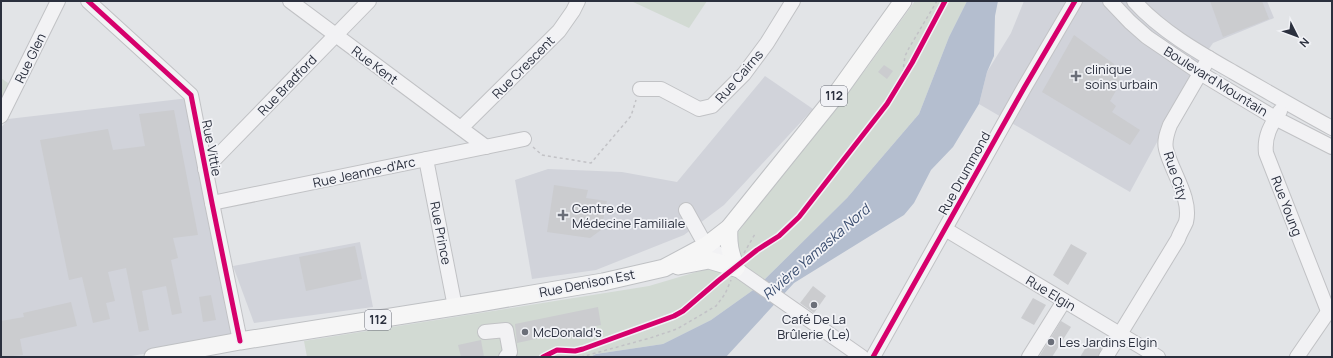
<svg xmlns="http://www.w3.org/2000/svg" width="1333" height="358" font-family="Manrope,sans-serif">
<rect width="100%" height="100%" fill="#e2e4e7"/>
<g fill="#d1d3da">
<path d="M 1024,1 L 1267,1 L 1274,18 L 1213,43 L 1202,59 L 1130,192 L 979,104 L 987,72 L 1011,33 Z"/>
<path d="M 765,76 L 813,109 L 724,205 L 684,235 L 596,270 L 532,279 L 515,180 L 548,169 L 622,172 L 677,182 Z"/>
<path d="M 189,98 L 236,339 L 125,357 L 1,357 L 1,128 L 8,119 Z"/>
<path d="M 360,242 L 373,307 L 254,323 L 233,266 Z"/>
</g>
<g fill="#d2dad3">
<path d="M 631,1 L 707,1 L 689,28 Z"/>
<path d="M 915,1 L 967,1 L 949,37 L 919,114 L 847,198 L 756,288 L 711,320 L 663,344 L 596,354 L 590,357 L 307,357 L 304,341 L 649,286 L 703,270 L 711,269 L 734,277 L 740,268 L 735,237 L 747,220 L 866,69 Z"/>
<path d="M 1,78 L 19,91 L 1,122 Z"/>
</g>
<path fill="#b4becf" d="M 967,1 L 998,1 L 995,16 L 994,56 L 987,72 L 979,104 L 953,147 L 931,170 L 914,203 L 904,215 L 794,283 L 726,357 L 590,357 L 596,354 L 663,344 L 711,320 L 756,288 L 847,198 L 919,114 L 949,37 Z"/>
<g fill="#cbcccf">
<path d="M 1210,1 L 1262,1 L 1269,19 L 1223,37 Z"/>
<path d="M 1074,35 L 1114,64 L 1121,82 L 1110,101 L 1116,106 L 1112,112 L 1140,130 L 1130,145 L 1042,92 Z"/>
<path d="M 884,65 L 893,71 L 887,79 L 878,72 Z"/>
<path d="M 174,110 L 198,235 L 173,238 L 178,258 L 171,260 L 182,313 L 172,315 L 166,286 L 142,291 L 149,330 L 139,332 L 126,268 L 108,272 L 115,301 L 106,303 L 110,319 L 93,323 L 82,277 L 69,280 L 40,140 L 108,129 L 113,150 L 145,146 L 139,114 Z"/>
<path d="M 554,185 L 588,190 L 586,198 L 607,201 L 601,230 L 590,238 L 547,232 Z"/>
<path d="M 1071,244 L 1087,253 L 1068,285 L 1053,275 Z"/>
<path d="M 355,246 L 362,279 L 306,291 L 299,257 Z"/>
<path d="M 813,286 L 826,296 L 814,313 L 800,303 Z"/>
<path d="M 211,295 L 216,320 L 203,322 L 199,297 Z"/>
<path d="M 1033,298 L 1046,305 L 1034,325 L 1021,318 Z"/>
<path d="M 71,302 L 77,326 L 20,339 L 23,355 L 1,357 L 1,321 L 24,317 L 23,313 Z"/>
<path d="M 598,307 L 601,325 L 576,330 L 577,333 L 564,336 L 563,333 L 517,343 L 515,324 Z"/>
<path d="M 1061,321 L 1071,327 L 1052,357 L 1039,357 Z"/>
<path d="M 1091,339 L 1102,347 L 1098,357 L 1080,357 Z"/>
<path d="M 481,340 L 484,357 L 461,357 L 458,345 Z"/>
</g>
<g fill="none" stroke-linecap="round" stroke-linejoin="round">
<g stroke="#c1c2c5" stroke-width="16">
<g id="minor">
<path d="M 88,1 L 191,95 L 212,203 L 240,341"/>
<path d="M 290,1 L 486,147"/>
<path d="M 1110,1 L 1130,22 L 1147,37 L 1200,73 L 1275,118 L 1332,147"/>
<path d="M 1134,1 C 1161,31 1198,52 1233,72 C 1266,91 1299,110 1332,128"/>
<path d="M 640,89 L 661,89 L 699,109 L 712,106 L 744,74 L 767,43 L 793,1"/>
<path d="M 1280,111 C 1271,125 1264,136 1266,153 L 1328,311"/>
<path d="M 1,116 L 58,1"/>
<path d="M 461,128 L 559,31 L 573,11 L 578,1"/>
<path d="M 426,159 L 455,307"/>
<path d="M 205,169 L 369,1"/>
<path d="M 212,203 L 524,139"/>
<path d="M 686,210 L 701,237 L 707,245 L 742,273 L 862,357"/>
<path d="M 945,229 L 1158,357"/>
<path d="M 485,332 L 506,330 L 510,352 L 506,357"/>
<path d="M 873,357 L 1024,88 L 1075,1"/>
<path d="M 1029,357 L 1064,301"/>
<path d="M 1106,357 L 1178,239 C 1180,233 1184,227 1186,222 C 1192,198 1171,171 1166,149 C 1164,141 1167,133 1170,125 L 1209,58"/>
<path d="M 1297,357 L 1332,306"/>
</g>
</g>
<g stroke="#bfc1c4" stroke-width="19">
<g id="major">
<path d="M 729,228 C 728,244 730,253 736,268"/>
<path d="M 678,266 L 709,260 L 736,268"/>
<path d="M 153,357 L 240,341 L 479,303 L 603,282 L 664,268 L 707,245 L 729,228 L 832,100 L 903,1"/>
</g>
</g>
<g stroke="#c2c2c6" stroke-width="1.5" stroke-dasharray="3 3" stroke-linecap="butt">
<path d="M 902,79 L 905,56 L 909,48 L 937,1"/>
<path d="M 533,147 L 542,155 L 591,163 L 631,116 L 636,100"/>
<path d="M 744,253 L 755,234"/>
<path d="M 581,357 L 650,338 L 677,329 L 716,306 L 725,294 L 731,280"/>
</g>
<use href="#minor" stroke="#f2f2f4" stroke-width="14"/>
<use href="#major" stroke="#f6f6f6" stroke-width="17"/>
<g stroke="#f1f2f6" stroke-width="8">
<g id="cycleway">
<path d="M 88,1 L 191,95 L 212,203 L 240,341"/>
<path d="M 543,357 L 557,350 L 575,351 L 583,349 L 674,316 L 683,311 L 718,281 L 757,250 L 779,236 L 799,217 L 887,104 L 912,63 L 945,1"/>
<path d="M 873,357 L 1024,88 L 1075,1"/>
</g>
</g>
<use href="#cycleway" stroke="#d6006c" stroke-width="5"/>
</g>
<g fill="#6b6f79" stroke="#f1f2f6" stroke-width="1.5">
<path d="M1074 70h4v4h4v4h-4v4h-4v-4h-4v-4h4z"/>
<path d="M561 209h4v4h4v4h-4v4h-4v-4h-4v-4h4z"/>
<circle cx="814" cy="305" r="4"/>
<circle cx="525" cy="332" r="4"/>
<circle cx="1051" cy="342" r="4"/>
</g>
<g text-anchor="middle" stroke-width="3.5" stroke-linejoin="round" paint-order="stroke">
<g fill="#f1f2f6" stroke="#666a75" stroke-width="1">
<rect x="821" y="86" width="26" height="20" rx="3"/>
<rect x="365" y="310" width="26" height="20" rx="3"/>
</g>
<g font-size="12" font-weight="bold" fill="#2b303e">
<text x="834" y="100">112</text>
<text x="378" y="324">112</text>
</g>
<g font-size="13" fill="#2b303e" stroke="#f1f2f6">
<text transform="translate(30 58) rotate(-64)" y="5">Rue Glen</text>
<text transform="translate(375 65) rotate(37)" y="5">Rue Kent</text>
<text transform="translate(523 67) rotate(-45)" y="5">Rue Crescent</text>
<text transform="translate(739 76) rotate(-49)" y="5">Rue Cairns</text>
<text transform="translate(1216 81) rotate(32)" y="5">Boulevard Mountain</text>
<text transform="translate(287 85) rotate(-46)" y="5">Rue Bradford</text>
<text transform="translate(212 148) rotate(79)" y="5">Rue Vittie</text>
<text transform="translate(364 172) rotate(-12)" y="5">Rue Jeanne-d'Arc</text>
<text transform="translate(964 173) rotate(-61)" y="5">Rue Drummond</text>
<text transform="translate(1176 176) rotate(72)" y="5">Rue City</text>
<text transform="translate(1287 206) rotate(69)" y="5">Rue Young</text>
<text transform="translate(441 233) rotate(79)" y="5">Rue Prince</text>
<text transform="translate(587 283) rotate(-11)" y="5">Rue Denison Est</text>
<text transform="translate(1051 293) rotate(31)" y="5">Rue Elgin</text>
</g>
<g font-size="13" fill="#2b303e" stroke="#f1f2f6" text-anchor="start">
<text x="1085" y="74">clinique<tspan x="1085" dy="15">soins urbain</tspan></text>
<text x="572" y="213">Centre de<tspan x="572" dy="15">Médecine Familiale</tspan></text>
<text x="814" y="324" text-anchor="middle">Café De La<tspan x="814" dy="15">Brûlerie (Le)</tspan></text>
<text x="533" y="337">McDonald's</text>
<text x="1059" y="347">Les Jardins Elgin</text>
</g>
<g font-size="14" font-style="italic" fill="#394c6e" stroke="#f1f2f6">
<text transform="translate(816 252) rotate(-41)" y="5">Rivière Yamaska Nord</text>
</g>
</g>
<rect width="1333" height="358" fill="none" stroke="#2b303e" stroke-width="4"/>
<g transform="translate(1297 36) rotate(132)" stroke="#f1f2f6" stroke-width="3" paint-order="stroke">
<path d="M0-3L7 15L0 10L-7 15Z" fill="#2b303e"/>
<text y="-6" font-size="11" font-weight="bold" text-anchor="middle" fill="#2b303e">N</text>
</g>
</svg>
